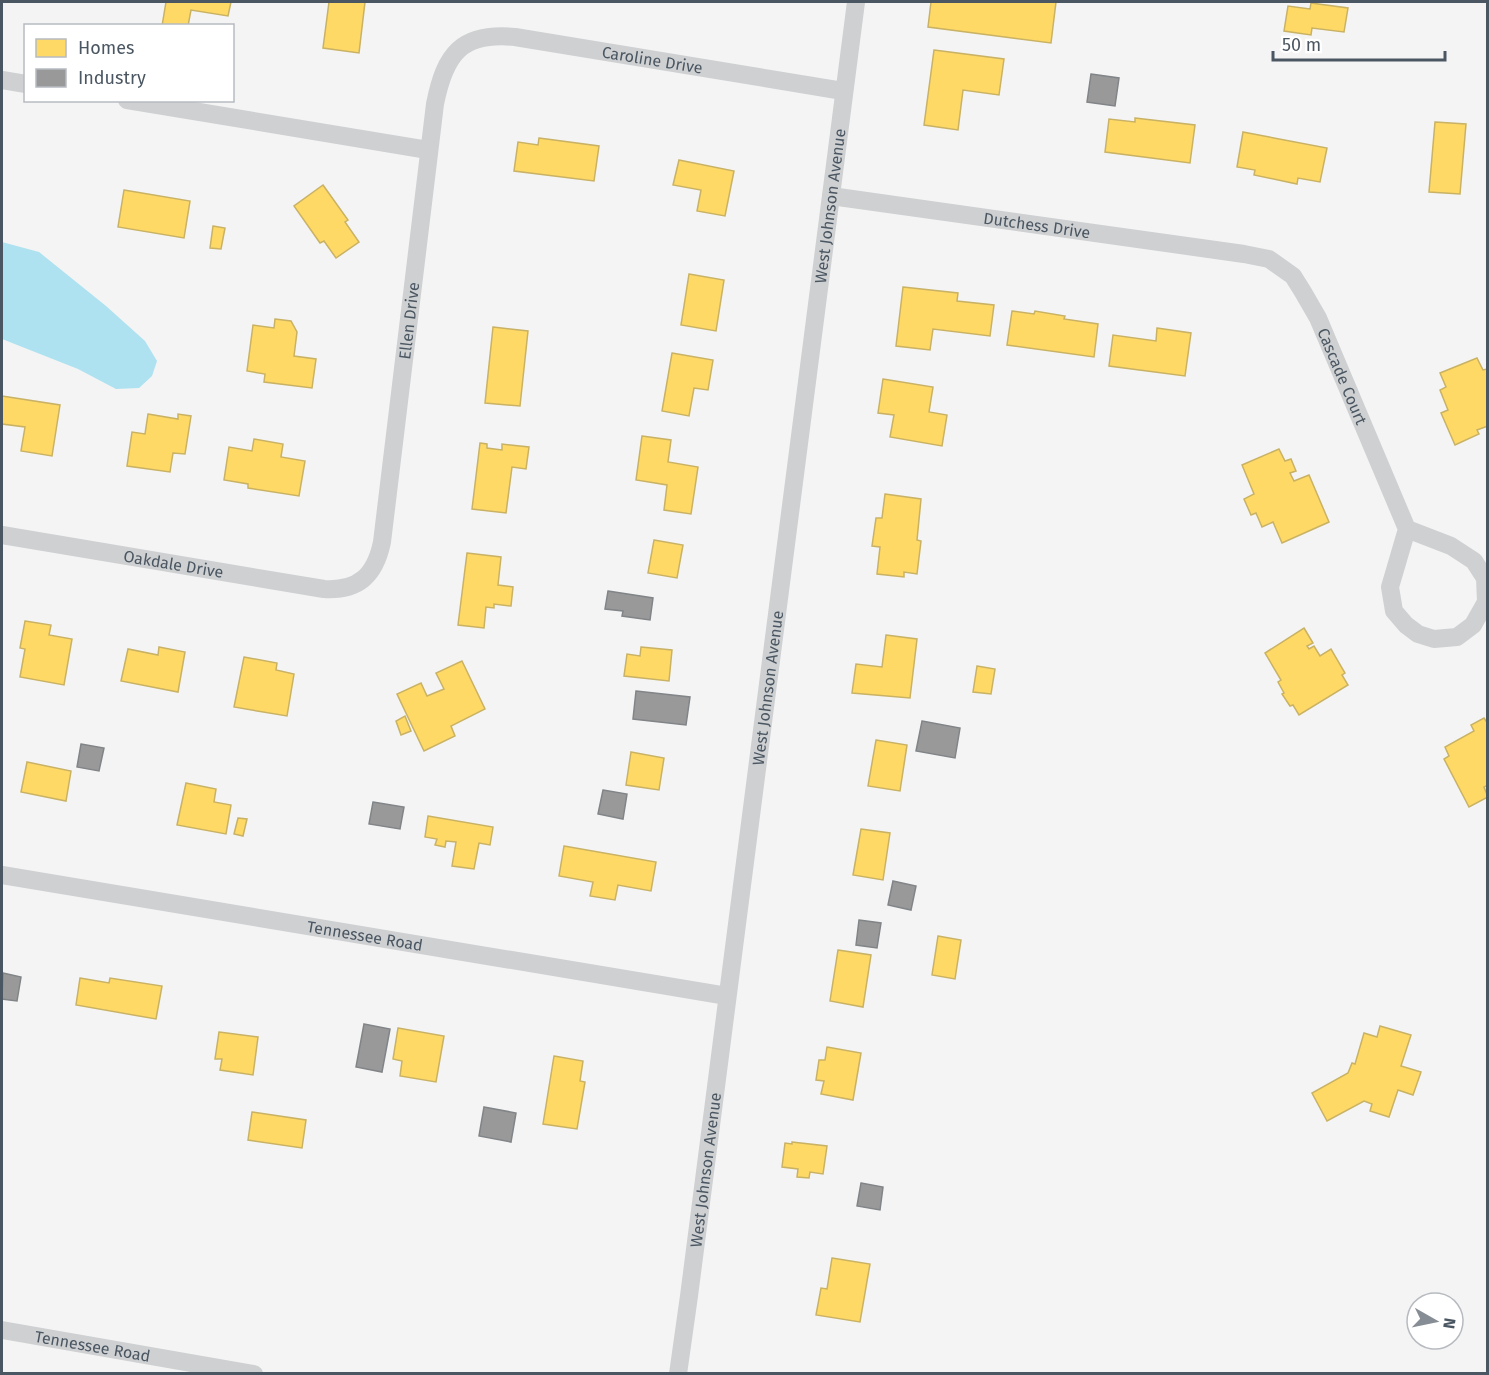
<svg xmlns="http://www.w3.org/2000/svg" width="1489" height="1375" font-family="'Fira Sans',sans-serif">
<rect width="100%" height="100%" fill="#f4f4f4"/>
<path fill="#aee2f0" d="M 2,242 L 39,252 L 106,306 L 145,341 L 157,361 L 152,376 L 139,388 L 116,389 L 78,369 L 2,339 Z"/>
<g fill="#ffd966" stroke="#c9b264" stroke-width="1.5">
<path d="M 166,2 L 231,2 L 228,16 L 191,10 L 188,26 L 162,26 Z"/>
<path d="M 329,2 L 365,2 L 359,53 L 323,48 Z"/>
<path d="M 931,2 L 1056,2 L 1051,43 L 928,27 Z"/>
<path d="M 1311,3 L 1348,8 L 1344,32 L 1312,28 L 1311,35 L 1284,31 L 1288,6 L 1310,9 Z"/>
<path d="M 934,50 L 1004,59 L 999,95 L 963,90 L 958,130 L 924,125 Z"/>
<path d="M 1135,118 L 1195,125 L 1190,163 L 1105,152 L 1109,119 L 1135,122 Z"/>
<path d="M 1435,122 L 1466,124 L 1460,194 L 1429,192 Z"/>
<path d="M 1243,132 L 1327,148 L 1320,182 L 1298,178 L 1297,184 L 1254,175 L 1255,170 L 1237,167 Z"/>
<path d="M 539,138 L 599,146 L 594,181 L 514,171 L 518,142 L 538,145 Z"/>
<path d="M 679,160 L 734,171 L 725,216 L 697,211 L 701,190 L 673,185 Z"/>
<path d="M 323,185 L 348,220 L 345,222 L 359,242 L 336,258 L 324,241 L 320,243 L 294,206 Z"/>
<path d="M 124,190 L 190,201 L 184,238 L 118,227 Z"/>
<path d="M 213,226 L 225,228 L 221,249 L 210,248 Z"/>
<path d="M 689,274 L 724,280 L 716,331 L 681,325 Z"/>
<path d="M 903,287 L 958,293 L 957,301 L 994,305 L 990,336 L 933,329 L 930,350 L 896,346 Z"/>
<path d="M 1012,311 L 1034,314 L 1035,311 L 1065,316 L 1064,319 L 1098,324 L 1094,357 L 1007,345 Z"/>
<path d="M 275,319 L 291,321 L 297,332 L 294,356 L 316,359 L 312,388 L 264,382 L 265,374 L 247,371 L 253,325 L 274,328 Z"/>
<path d="M 493,327 L 528,331 L 520,406 L 485,403 Z"/>
<path d="M 1157,328 L 1191,333 L 1185,376 L 1109,366 L 1113,335 L 1156,341 Z"/>
<path d="M 672,353 L 713,360 L 708,390 L 694,388 L 689,416 L 662,411 Z"/>
<path d="M 1477,358 L 1483,370 L 1487,369 L 1488,370 L 1488,426 L 1477,430 L 1479,434 L 1455,445 L 1441,413 L 1448,410 L 1440,390 L 1446,387 L 1440,373 Z"/>
<path d="M 883,379 L 933,387 L 929,412 L 947,415 L 942,446 L 890,437 L 894,415 L 878,413 Z"/>
<path d="M 2,396 L 60,405 L 52,456 L 21,451 L 25,427 L 2,424 Z"/>
<path d="M 148,414 L 178,419 L 178,414 L 191,416 L 185,454 L 173,453 L 170,472 L 127,466 L 132,432 L 145,434 Z"/>
<path d="M 642,436 L 671,440 L 668,462 L 698,467 L 691,514 L 664,510 L 667,485 L 636,480 Z"/>
<path d="M 254,439 L 283,444 L 281,457 L 305,461 L 299,496 L 248,488 L 248,484 L 224,480 L 229,447 L 252,451 Z"/>
<path d="M 480,443 L 487,444 L 487,448 L 502,450 L 502,444 L 529,447 L 526,469 L 512,467 L 506,513 L 472,509 Z"/>
<path d="M 1279,449 L 1285,461 L 1291,459 L 1296,471 L 1290,473 L 1294,481 L 1309,475 L 1329,522 L 1282,543 L 1273,522 L 1262,527 L 1256,513 L 1251,515 L 1244,499 L 1254,494 L 1242,465 Z"/>
<path d="M 885,494 L 921,499 L 917,540 L 921,541 L 917,574 L 904,572 L 904,577 L 877,574 L 880,547 L 872,546 L 876,518 L 882,518 Z"/>
<path d="M 654,540 L 683,545 L 677,578 L 648,573 Z"/>
<path d="M 467,553 L 501,557 L 498,585 L 513,587 L 511,606 L 494,604 L 494,608 L 486,607 L 484,628 L 458,625 Z"/>
<path d="M 25,621 L 51,625 L 49,635 L 72,639 L 64,685 L 20,677 L 25,649 L 20,648 Z"/>
<path d="M 1304,628 L 1313,643 L 1307,646 L 1309,649 L 1314,646 L 1320,656 L 1331,649 L 1345,673 L 1342,675 L 1348,685 L 1299,715 L 1293,705 L 1290,706 L 1282,694 L 1284,693 L 1278,682 L 1281,680 L 1265,653 Z"/>
<path d="M 886,635 L 917,639 L 910,698 L 852,693 L 856,664 L 882,667 Z"/>
<path d="M 159,647 L 185,652 L 178,692 L 121,681 L 128,649 L 158,655 Z"/>
<path d="M 641,647 L 672,650 L 669,681 L 624,676 L 627,654 L 640,656 Z"/>
<path d="M 244,657 L 277,663 L 276,670 L 294,674 L 287,716 L 234,707 Z"/>
<path d="M 462,661 L 485,709 L 451,726 L 455,736 L 424,751 L 397,694 L 421,683 L 427,696 L 444,689 L 436,673 Z"/>
<path d="M 977,666 L 995,669 L 991,694 L 973,692 Z"/>
<path d="M 405,716 L 411,731 L 401,735 L 396,721 Z"/>
<path d="M 1484,718 L 1486,721 L 1488,720 L 1488,785 L 1484,787 L 1488,797 L 1469,807 L 1444,759 L 1449,756 L 1445,747 L 1474,731 L 1471,725 Z"/>
<path d="M 876,740 L 907,745 L 900,791 L 868,786 Z"/>
<path d="M 631,752 L 664,758 L 659,790 L 626,785 Z"/>
<path d="M 27,762 L 71,771 L 66,801 L 21,792 Z"/>
<path d="M 186,783 L 216,789 L 214,802 L 231,805 L 226,834 L 177,825 Z"/>
<path d="M 428,816 L 493,827 L 490,845 L 479,843 L 474,869 L 452,866 L 456,842 L 446,841 L 445,847 L 435,845 L 437,839 L 425,837 Z"/>
<path d="M 238,818 L 247,819 L 243,836 L 234,834 Z"/>
<path d="M 861,829 L 890,833 L 883,880 L 853,875 Z"/>
<path d="M 564,846 L 656,862 L 651,891 L 618,885 L 615,900 L 590,896 L 593,882 L 559,876 Z"/>
<path d="M 938,936 L 961,940 L 955,979 L 932,975 Z"/>
<path d="M 838,950 L 871,955 L 863,1007 L 830,1001 Z"/>
<path d="M 80,978 L 109,983 L 110,978 L 162,986 L 156,1019 L 76,1005 Z"/>
<path d="M 1380,1026 L 1411,1035 L 1401,1066 L 1421,1072 L 1413,1095 L 1398,1090 L 1389,1117 L 1370,1111 L 1372,1104 L 1364,1101 L 1327,1121 L 1312,1093 L 1348,1073 L 1352,1063 L 1355,1064 L 1364,1033 L 1377,1037 Z"/>
<path d="M 398,1028 L 444,1036 L 436,1082 L 400,1076 L 402,1061 L 393,1059 Z"/>
<path d="M 219,1032 L 258,1037 L 253,1075 L 220,1070 L 222,1059 L 215,1059 Z"/>
<path d="M 827,1047 L 861,1053 L 853,1100 L 821,1094 L 824,1081 L 816,1080 L 819,1060 L 825,1060 Z"/>
<path d="M 554,1056 L 583,1061 L 580,1081 L 585,1082 L 577,1129 L 543,1124 Z"/>
<path d="M 252,1112 L 306,1120 L 302,1148 L 248,1140 Z"/>
<path d="M 792,1142 L 827,1146 L 823,1174 L 810,1172 L 809,1178 L 797,1177 L 798,1169 L 782,1167 L 785,1143 L 792,1144 Z"/>
<path d="M 832,1258 L 870,1264 L 860,1322 L 816,1315 L 821,1288 L 827,1289 Z"/>
</g>
<g fill="#999" stroke="#818588" stroke-width="1.5">
<path d="M 1091,74 L 1119,78 L 1115,106 L 1087,102 Z"/>
<path d="M 608,591 L 653,598 L 650,620 L 622,616 L 623,611 L 605,609 Z"/>
<path d="M 636,691 L 690,697 L 686,725 L 633,719 Z"/>
<path d="M 922,721 L 960,728 L 955,758 L 916,751 Z"/>
<path d="M 81,744 L 104,748 L 99,771 L 77,767 Z"/>
<path d="M 603,790 L 627,794 L 623,819 L 598,814 Z"/>
<path d="M 373,802 L 404,807 L 400,829 L 369,824 Z"/>
<path d="M 893,881 L 916,886 L 911,910 L 888,905 Z"/>
<path d="M 859,920 L 881,923 L 877,948 L 856,945 Z"/>
<path d="M 3,973 L 21,977 L 17,1001 L 2,999 Z"/>
<path d="M 364,1024 L 390,1029 L 382,1072 L 356,1067 Z"/>
<path d="M 484,1107 L 516,1113 L 511,1142 L 479,1136 Z"/>
<path d="M 861,1183 L 883,1187 L 880,1210 L 857,1206 Z"/>
</g>
<g fill="none" stroke-linecap="round" stroke-linejoin="round">
<g stroke="#ced0d2" stroke-width="18">
<path d="M 2,80 L 26,84"/>
<path d="M 127,100 L 428,150"/>
<path id="s1" d="M 831,196 L 1244,254 L 1269,259 L 1293,276 L 1303,292 L 1318,318 L 1407,529 L 1390,587 L 1394,611 L 1406,625 L 1418,634 L 1434,639 L 1457,637 L 1473,625 L 1486,602 L 1485,578 L 1474,561 L 1451,546 L 1407,529"/>
<path id="s2" d="M 2,535 L 324,589 C 358,591 375,576 382,542 L 435,104 C 445,54 461,32 515,37 L 843,91"/>
<path id="s3" d="M 2,875 L 727,996"/>
<path id="s4" d="M 2,1330 L 254,1374"/>
<path id="s5" d="M 678,1374 L 689,1296 L 856,2"/>
</g>
</g>
<g text-anchor="middle" stroke-width="6" stroke-linejoin="round" paint-order="stroke">
<g font-size="16" fill="#4a5661" stroke="#fff">
<text dy="6" stroke="none"><textPath href="#s2" startOffset="1110">Caroline Drive</textPath></text>
<text dy="6" stroke="none"><textPath href="#s5" startOffset="1178">West Johnson Avenue</textPath></text>
<text dy="6" stroke="none"><textPath href="#s1" startOffset="208">Dutchess Drive</textPath></text>
<text dy="6" stroke="none"><textPath href="#s2" startOffset="633">Ellen Drive</textPath></text>
<text dy="6" stroke="none"><textPath href="#s1" startOffset="584">Cascade Court</textPath></text>
<text dy="6" stroke="none"><textPath href="#s2" startOffset="174">Oakdale Drive</textPath></text>
<text dy="6" stroke="none"><textPath href="#s5" startOffset="692">West Johnson Avenue</textPath></text>
<text dy="6" stroke="none"><textPath href="#s3" startOffset="368">Tennessee Road</textPath></text>
<text dy="6" stroke="none"><textPath href="#s5" startOffset="206">West Johnson Avenue</textPath></text>
<text dy="6" stroke="none"><textPath href="#s4" startOffset="92">Tennessee Road</textPath></text>
</g>
</g>
<rect width="1489" height="1375" fill="none" stroke="#4a5661" stroke-width="6"/>
<rect x="24" y="24" width="210" height="78" fill="#ffffff" stroke="#b7bbc0" stroke-width="1.5"/>
<rect x="36" y="39" width="30" height="18" fill="#ffd966" stroke="#b7bbc0" stroke-width="1.5"/>
<text x="78" y="54" font-size="18" fill="#4a5661">Homes</text>
<rect x="36" y="69" width="30" height="18" fill="#999999" stroke="#b7bbc0" stroke-width="1.5"/>
<text x="78" y="84" font-size="18" fill="#4a5661">Industry</text>
<g transform="translate(1435 1321) rotate(99)"><circle r="28" fill="#ffffff" stroke="#b7bbc0" stroke-width="1.5"/>
<path d="M0-4.5L10 22L0 15L-10 22Z" fill="#868d94"/>
<text y="-9" font-size="16" font-weight="bold" text-anchor="middle" fill="#4a5661">N</text>
</g>
<path d="M1273 51v9h172v-9" fill="none" stroke="#4a5661" stroke-width="3"/>
<text x="1282" y="51" font-size="18" fill="#4a5661" stroke="#ffffff" stroke-width="4.5" paint-order="stroke">50 m</text>
</svg>
